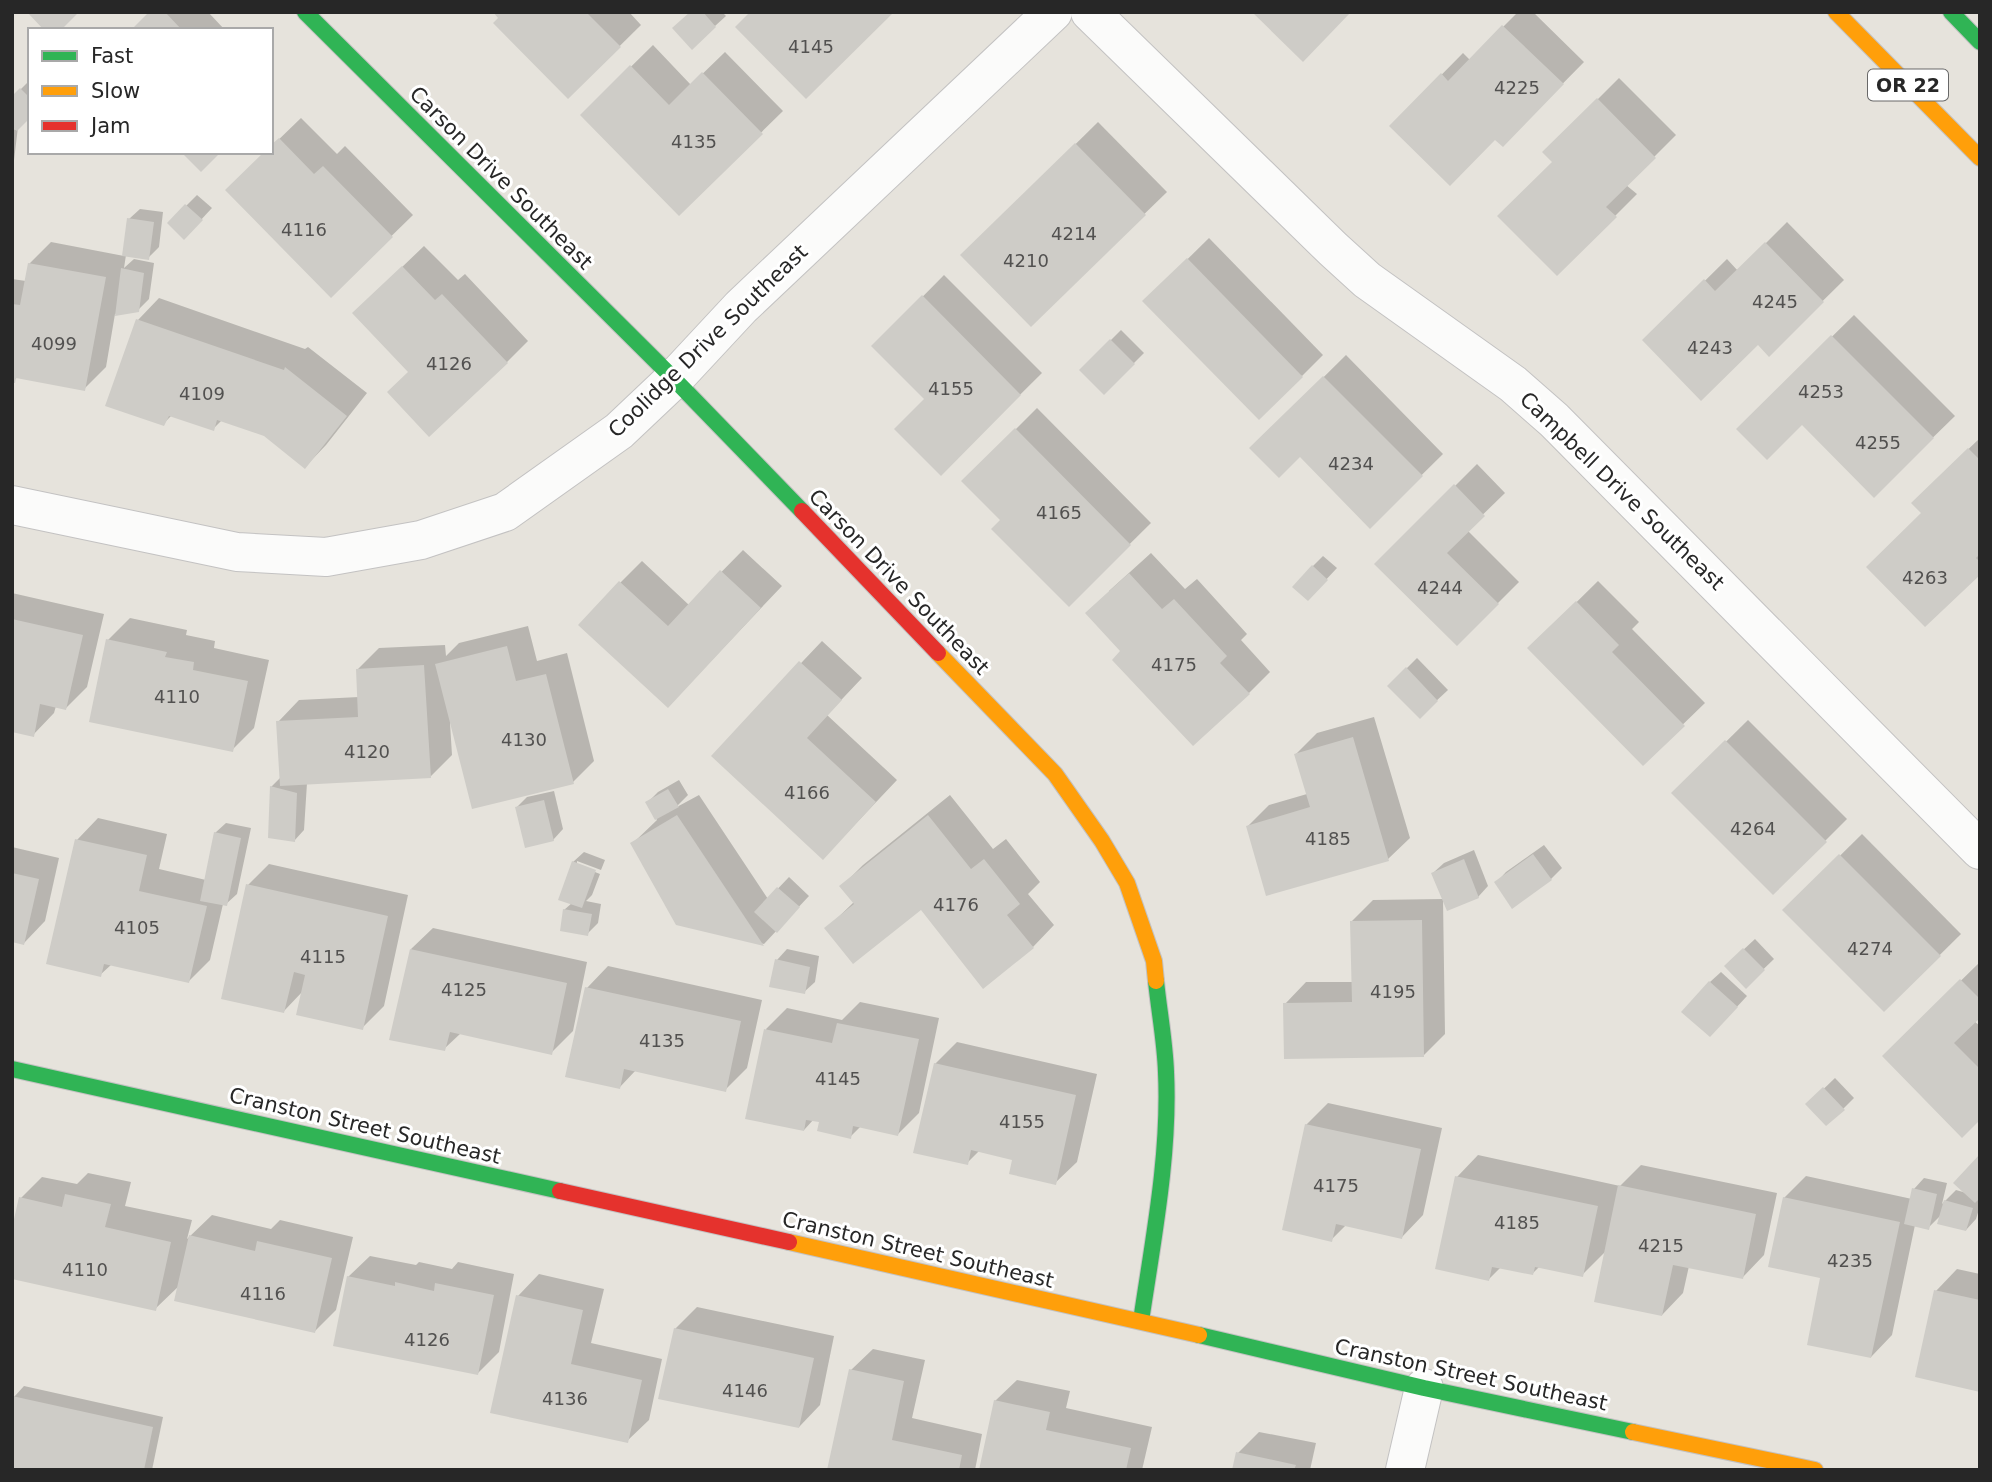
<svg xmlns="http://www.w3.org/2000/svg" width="1992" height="1482" font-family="'DejaVu Sans',sans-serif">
<rect width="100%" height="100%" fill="#e6e3dc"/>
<g fill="#0003">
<path d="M 151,12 L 208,12 L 225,30 L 134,30 Z"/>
<path d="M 495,12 L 629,12 L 641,25 L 568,97 Z"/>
<path d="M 691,12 L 722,12 L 726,16 L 715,26 Z"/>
<path d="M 1518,12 L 1533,12 L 1584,62 L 1524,123 L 1495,137 L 1391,126 L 1463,53 L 1470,60 Z"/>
<path d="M 653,45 L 691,85 L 725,52 L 783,111 L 679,213 L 582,115 Z"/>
<path d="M 1619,78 L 1676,135 L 1626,185 L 1637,194 L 1557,274 L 1554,162 L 1545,152 Z"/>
<path d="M 30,80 L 30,116 L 18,127 L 12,177 L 12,129 L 18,130 L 12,98 Z"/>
<path d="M 301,118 L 337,154 L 345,146 L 413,215 L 331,295 L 271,152 L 271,147 Z"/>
<path d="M 1098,122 L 1167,192 L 1031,324 L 963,255 Z"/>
<path d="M 197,195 L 212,208 L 184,238 L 169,223 Z"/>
<path d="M 140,209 L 163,212 L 159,247 L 148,258 L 126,255 L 124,268 L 134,259 L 154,263 L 149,299 L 138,310 L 115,314 L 106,367 L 84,389 L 18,377 L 12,381 L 12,279 L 26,281 L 29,264 L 51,242 L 124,256 L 129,219 Z"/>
<path d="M 1787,222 L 1844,280 L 1769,354 L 1758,342 L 1645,340 L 1727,259 L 1738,271 Z"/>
<path d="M 1209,238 L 1323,355 L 1302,376 L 1145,301 Z"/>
<path d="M 424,246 L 458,280 L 465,274 L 528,341 L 507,362 L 410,371 L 376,292 Z"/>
<path d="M 944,275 L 1042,373 L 941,473 L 927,399 L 874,346 Z"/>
<path d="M 159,298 L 305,349 L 308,347 L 367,393 L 326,445 L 305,467 L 264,434 L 222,420 L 213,429 L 172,415 L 163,424 L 138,320 Z"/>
<path d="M 1854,315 L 1955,416 L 1874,495 L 1802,423 L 1738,429 Z"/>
<path d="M 1121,330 L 1144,353 L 1104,393 L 1081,370 Z"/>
<path d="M 1346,355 L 1443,454 L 1370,526 L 1300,455 L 1252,448 Z"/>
<path d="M 1037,408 L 1151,523 L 1069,604 L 1002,520 L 964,481 Z"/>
<path d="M 1980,438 L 1980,572 L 1924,513 L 1935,481 Z"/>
<path d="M 1477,464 L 1505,493 L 1467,530 L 1519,582 L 1457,644 L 1377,564 Z"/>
<path d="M 743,550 L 782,586 L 689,684 L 620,583 L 642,561 L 689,605 Z"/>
<path d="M 1151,553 L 1185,589 L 1197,579 L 1247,634 L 1241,640 L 1270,672 L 1249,693 L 1123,651 L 1109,591 Z"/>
<path d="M 1323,556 L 1337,568 L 1308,599 L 1313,566 Z"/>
<path d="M 1598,581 L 1639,622 L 1632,629 L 1705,703 L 1643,763 L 1530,648 Z"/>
<path d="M 12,593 L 104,614 L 87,687 L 66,708 L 56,706 L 54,713 L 33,735 L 12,731 Z"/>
<path d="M 130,618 L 187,630 L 186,635 L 215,641 L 214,648 L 269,660 L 254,728 L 232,750 L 108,640 Z"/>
<path d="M 528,626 L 537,661 L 567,653 L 594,761 L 573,782 L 450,723 L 452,755 L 430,777 L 307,783 L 304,830 L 294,841 L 271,787 L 281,777 L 278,722 L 299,700 L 359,697 L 357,670 L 379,648 L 445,645 L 446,656 L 459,643 Z"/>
<path d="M 822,641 L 862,678 L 827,715 L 897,780 L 844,836 L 713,756 Z"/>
<path d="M 1417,658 L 1448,690 L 1420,716 L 1389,686 Z"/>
<path d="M 1374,717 L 1410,838 L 1388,859 L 1248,826 L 1269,805 L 1307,794 L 1296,754 L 1317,733 Z"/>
<path d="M 1748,720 L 1847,819 L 1773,893 L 1674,793 Z"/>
<path d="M 679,780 L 688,795 L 675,808 L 699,795 L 768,899 L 789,877 L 809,896 L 764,944 L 678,924 L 632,844 L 657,820 L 647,803 L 658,792 Z"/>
<path d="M 554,791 L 563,829 L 553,840 L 517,807 L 527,797 Z"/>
<path d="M 950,795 L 993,849 L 1006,839 L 1040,882 L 1028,894 L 1054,925 L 1033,947 L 921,908 L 827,928 L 854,902 L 842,886 L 863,865 Z"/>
<path d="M 98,818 L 167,834 L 159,869 L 206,880 L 215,833 L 226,823 L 251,828 L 237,894 L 226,904 L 223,904 L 210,960 L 189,981 L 112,964 L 100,975 L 77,840 Z"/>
<path d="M 1862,834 L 1961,934 L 1884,1010 L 1785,910 Z"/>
<path d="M 1544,845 L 1562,868 L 1551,879 L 1513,907 L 1496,883 L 1506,872 Z"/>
<path d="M 12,847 L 59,858 L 45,921 L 24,943 L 12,940 Z"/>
<path d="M 1474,850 L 1488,886 L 1478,897 L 1433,873 L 1444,863 Z"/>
<path d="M 584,852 L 605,860 L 601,870 L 577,861 L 577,865 L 600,874 L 592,895 L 586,901 L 601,904 L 598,923 L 587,934 L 564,910 L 572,903 L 573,862 Z"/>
<path d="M 269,864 L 408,895 L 384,1006 L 362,1028 L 303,991 L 284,1011 L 248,885 Z"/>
<path d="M 1443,899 L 1445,1034 L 1424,1055 L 1285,1004 L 1306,982 L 1353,982 L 1351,922 L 1373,900 Z"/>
<path d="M 433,928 L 587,962 L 573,1031 L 551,1053 L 461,1033 L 444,1049 L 411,949 Z"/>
<path d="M 1755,939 L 1774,959 L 1746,986 L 1726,966 Z"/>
<path d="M 787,949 L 819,956 L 815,982 L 804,992 L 777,960 Z"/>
<path d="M 1980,962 L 1980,1015 L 1974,1021 L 1980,1026 L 1980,1118 L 1884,1056 Z"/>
<path d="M 608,966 L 762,1000 L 747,1068 L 725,1090 L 636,1070 L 619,1088 L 587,988 Z"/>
<path d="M 1721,972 L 1747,996 L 1721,1024 L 1710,982 Z"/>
<path d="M 860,1002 L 939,1018 L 919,1113 L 898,1134 L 861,1126 L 850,1137 L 814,1119 L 804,1130 L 766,1029 L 787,1008 L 842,1020 Z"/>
<path d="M 957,1042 L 1097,1074 L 1077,1162 L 1055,1183 L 1015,1158 L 980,1150 L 967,1163 L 935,1064 Z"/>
<path d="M 1835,1078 L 1854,1098 L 1843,1109 L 1808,1104 Z"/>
<path d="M 1328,1103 L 1442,1128 L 1423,1215 L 1402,1237 L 1346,1225 L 1331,1240 L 1306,1125 Z"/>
<path d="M 1478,1155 L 1620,1186 L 1641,1165 L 1777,1193 L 1764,1255 L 1743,1277 L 1689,1266 L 1683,1293 L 1662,1315 L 1606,1251 L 1582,1275 L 1540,1266 L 1533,1273 L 1501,1267 L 1489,1279 L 1457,1177 Z"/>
<path d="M 88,1173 L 131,1182 L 125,1206 L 192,1220 L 187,1239 L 212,1215 L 271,1229 L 280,1220 L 353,1237 L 336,1310 L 315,1331 L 180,1285 L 155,1309 L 21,1198 L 42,1177 L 77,1184 Z"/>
<path d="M 1806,1176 L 1912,1199 L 1914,1189 L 1924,1178 L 1947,1183 L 1942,1204 L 1956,1190 L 1980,1197 L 1980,1206 L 1976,1219 L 1966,1230 L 1941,1215 L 1928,1228 L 1915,1225 L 1892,1335 L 1871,1357 L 1822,1277 L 1784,1198 Z"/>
<path d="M 370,1256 L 416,1265 L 419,1262 L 452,1269 L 458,1262 L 514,1274 L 499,1352 L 477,1374 L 348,1277 Z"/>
<path d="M 1957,1269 L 1980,1274 L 1980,1390 L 1936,1291 Z"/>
<path d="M 539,1274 L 604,1289 L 591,1343 L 662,1359 L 649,1420 L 627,1441 L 518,1296 Z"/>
<path d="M 697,1307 L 834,1336 L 820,1405 L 799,1427 L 675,1329 Z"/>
<path d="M 873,1349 L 925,1360 L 912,1418 L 982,1434 L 975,1470 L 829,1470 L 851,1370 Z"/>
<path d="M 1017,1380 L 1070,1391 L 1066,1408 L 1152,1427 L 1142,1470 L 981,1470 L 995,1401 Z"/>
<path d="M 24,1386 L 163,1417 L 152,1470 L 12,1470 L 14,1397 Z"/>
<path d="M 1259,1432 L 1316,1443 L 1310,1470 L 1234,1470 L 1238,1453 Z"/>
</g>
<g fill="#ceccc7">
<path d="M 27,12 L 79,12 L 61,30 L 44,30 Z"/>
<path d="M 149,12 L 165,12 L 182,30 L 131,30 Z"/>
<path d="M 493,12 L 586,12 L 621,47 L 568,99 L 493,23 L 498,18 Z"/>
<path d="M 690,12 L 703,12 L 716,27 L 692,50 L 672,28 Z"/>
<path d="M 750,12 L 894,12 L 806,99 L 735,27 Z"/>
<path d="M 1252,12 L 1351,12 L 1303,62 Z"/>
<path d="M 1502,25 L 1564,84 L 1503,147 L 1495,140 L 1450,186 L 1389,126 L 1441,73 L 1448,81 Z"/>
<path d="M 630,65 L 669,105 L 702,72 L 763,134 L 679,216 L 580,115 Z"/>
<path d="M 20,88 L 30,98 L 30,118 L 17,131 L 12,127 L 12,96 Z"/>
<path d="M 1597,98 L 1656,158 L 1606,207 L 1617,217 L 1557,276 L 1497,216 L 1552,162 L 1542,152 Z"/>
<path d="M 279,138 L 314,174 L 323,166 L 393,237 L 331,298 L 225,190 L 264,152 L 271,152 L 271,145 Z"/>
<path d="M 1075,143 L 1146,215 L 1031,327 L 960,255 Z"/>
<path d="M 181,152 L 221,152 L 201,172 Z"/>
<path d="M 185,204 L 203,220 L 184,240 L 167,223 Z"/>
<path d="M 127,218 L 154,222 L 149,260 L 122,256 Z"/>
<path d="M 1765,242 L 1824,302 L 1769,357 L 1758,345 L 1701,401 L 1642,340 L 1704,279 L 1715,291 Z"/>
<path d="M 1187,258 L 1303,377 L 1259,420 L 1142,301 Z"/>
<path d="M 28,263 L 106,277 L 85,391 L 16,378 L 15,383 L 12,383 L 12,304 L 20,305 Z"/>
<path d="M 402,266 L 435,300 L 442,294 L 508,363 L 429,437 L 387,392 L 408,372 L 352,313 Z"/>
<path d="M 121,268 L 144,273 L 139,312 L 115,316 Z"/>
<path d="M 922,295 L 1021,395 L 941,476 L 894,429 L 924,399 L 871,346 Z"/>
<path d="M 136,319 L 284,370 L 285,367 L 347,416 L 305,469 L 264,436 L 217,420 L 214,431 L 169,416 L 164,426 L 105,406 Z"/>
<path d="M 1831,335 L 1934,438 L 1874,498 L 1802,425 L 1767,460 L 1736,429 Z"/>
<path d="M 1110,339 L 1135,364 L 1104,395 L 1079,370 Z"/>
<path d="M 1323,376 L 1423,476 L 1370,529 L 1300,457 L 1279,478 L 1249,448 Z"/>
<path d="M 1015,428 L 1131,545 L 1069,607 L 991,529 L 1000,520 L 961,481 Z"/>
<path d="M 1968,448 L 1980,460 L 1980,554 L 1976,558 L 1980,562 L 1980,575 L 1925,627 L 1866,567 L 1921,513 L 1911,503 Z"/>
<path d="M 1454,484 L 1485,516 L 1447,553 L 1499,604 L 1457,646 L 1374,564 Z"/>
<path d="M 1312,565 L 1328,580 L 1308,601 L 1292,587 Z"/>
<path d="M 720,570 L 761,608 L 668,708 L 578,625 L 619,581 L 668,626 Z"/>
<path d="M 1129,573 L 1162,609 L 1174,599 L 1227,656 L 1220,663 L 1250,694 L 1193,746 L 1112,660 L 1120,651 L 1085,613 Z"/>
<path d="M 1576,601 L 1619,645 L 1612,652 L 1685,726 L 1643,766 L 1527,648 Z"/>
<path d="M 12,619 L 83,635 L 66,710 L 40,704 L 34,737 L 12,732 Z"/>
<path d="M 106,639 L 167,652 L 165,657 L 194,662 L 193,670 L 248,681 L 233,752 L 89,722 Z"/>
<path d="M 507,646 L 516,681 L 546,674 L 574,784 L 472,809 L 435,664 Z"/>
<path d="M 799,661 L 842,700 L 807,738 L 876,802 L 823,860 L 711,756 Z"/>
<path d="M 424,665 L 431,778 L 280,786 L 276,721 L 358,717 L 356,669 Z"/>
<path d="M 1406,667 L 1438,701 L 1420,719 L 1387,686 Z"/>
<path d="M 1353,737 L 1389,861 L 1266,896 L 1246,826 L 1310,807 L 1294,754 Z"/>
<path d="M 1725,740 L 1827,842 L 1773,895 L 1671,793 Z"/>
<path d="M 270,786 L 297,793 L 295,842 L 268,838 Z"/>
<path d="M 668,789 L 679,807 L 655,820 L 645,802 Z"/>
<path d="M 544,800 L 554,841 L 525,848 L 515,807 Z"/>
<path d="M 677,815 L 764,946 L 676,925 L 630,843 Z"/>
<path d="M 928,815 L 971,869 L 984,859 L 1020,904 L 1007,915 L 1034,948 L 983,989 L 921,910 L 853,964 L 824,928 L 854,904 L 839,886 Z"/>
<path d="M 214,832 L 241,838 L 227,906 L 200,901 Z"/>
<path d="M 75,839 L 147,855 L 139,891 L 207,906 L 189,983 L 104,964 L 101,977 L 46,964 Z"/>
<path d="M 1533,854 L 1552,880 L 1512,909 L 1494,882 Z"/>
<path d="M 1839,854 L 1941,956 L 1884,1012 L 1782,910 Z"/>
<path d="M 1464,859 L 1479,898 L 1447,911 L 1431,873 Z"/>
<path d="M 572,861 L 596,870 L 582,908 L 558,900 Z"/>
<path d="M 12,873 L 39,879 L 24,945 L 12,942 Z"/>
<path d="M 246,884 L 388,916 L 363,1030 L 296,1015 L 305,975 L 294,972 L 284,1013 L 221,999 Z"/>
<path d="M 777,887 L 800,907 L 777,933 L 754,912 Z"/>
<path d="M 563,909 L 592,914 L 588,936 L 560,931 Z"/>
<path d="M 1422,920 L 1424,1057 L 1284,1059 L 1283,1003 L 1352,1002 L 1350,921 Z"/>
<path d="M 1743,948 L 1765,970 L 1746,989 L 1724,966 Z"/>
<path d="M 410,949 L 567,983 L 552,1055 L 450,1032 L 445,1051 L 389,1040 Z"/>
<path d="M 775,959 L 810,967 L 805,994 L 769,987 Z"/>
<path d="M 1960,979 L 1980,999 L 1980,1018 L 1954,1043 L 1980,1069 L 1980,1120 L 1962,1138 L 1882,1056 Z"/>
<path d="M 1709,981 L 1738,1007 L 1710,1037 L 1681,1012 Z"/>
<path d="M 585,987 L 741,1021 L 726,1092 L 624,1069 L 620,1089 L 565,1077 Z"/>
<path d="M 837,1023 L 919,1039 L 898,1136 L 853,1126 L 851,1139 L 817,1131 L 819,1122 L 806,1120 L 804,1131 L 745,1119 L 764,1029 L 832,1043 Z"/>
<path d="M 934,1063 L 1076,1095 L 1056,1185 L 1009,1174 L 1012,1160 L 971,1150 L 968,1165 L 913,1153 Z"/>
<path d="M 1823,1087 L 1845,1110 L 1826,1126 L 1805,1104 Z"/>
<path d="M 1305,1124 L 1421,1149 L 1402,1239 L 1336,1224 L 1332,1242 L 1282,1230 Z"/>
<path d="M 1980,1154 L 1980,1198 L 1975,1203 L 1953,1183 Z"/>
<path d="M 1455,1176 L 1598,1206 L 1583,1277 L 1535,1267 L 1533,1275 L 1492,1267 L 1489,1281 L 1435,1269 Z"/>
<path d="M 1618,1185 L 1756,1214 L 1743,1279 L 1673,1265 L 1662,1316 L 1594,1302 Z"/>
<path d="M 1912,1188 L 1937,1194 L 1929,1230 L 1904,1224 Z"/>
<path d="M 65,1194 L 111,1204 L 105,1227 L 171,1242 L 156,1311 L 12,1279 L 12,1228 L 19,1197 L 62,1207 Z"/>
<path d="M 1783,1197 L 1900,1222 L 1871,1358 L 1807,1345 L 1820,1278 L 1768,1267 Z"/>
<path d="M 1944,1200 L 1973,1208 L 1966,1231 L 1937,1224 Z"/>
<path d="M 189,1235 L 255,1251 L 257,1241 L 332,1258 L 315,1333 L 174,1301 Z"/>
<path d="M 347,1276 L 395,1286 L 395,1282 L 434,1291 L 435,1283 L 494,1295 L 478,1375 L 333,1346 Z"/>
<path d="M 1934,1290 L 1980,1300 L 1980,1392 L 1915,1377 Z"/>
<path d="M 516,1295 L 583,1310 L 571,1364 L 642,1380 L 628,1443 L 490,1413 Z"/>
<path d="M 674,1328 L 814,1358 L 799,1428 L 658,1399 Z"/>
<path d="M 849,1369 L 904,1381 L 892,1440 L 962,1455 L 959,1470 L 827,1470 Z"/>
<path d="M 12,1396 L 153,1427 L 144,1470 L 12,1470 Z"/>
<path d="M 994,1400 L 1050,1412 L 1046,1430 L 1131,1448 L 1126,1470 L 979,1470 Z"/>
<path d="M 1236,1452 L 1296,1465 L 1294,1470 L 1232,1470 Z"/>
</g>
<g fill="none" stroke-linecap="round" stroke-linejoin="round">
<g stroke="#c3c2c2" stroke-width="40">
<g id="street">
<path d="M 1090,12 L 1333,249 L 1367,280 L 1513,384 L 1554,420 L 1980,850"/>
<path d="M 12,505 L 237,552 L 326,557 L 421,540 L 505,512 L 619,431 L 674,379 L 741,307 L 1053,12"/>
<path d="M 1405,1470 L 1424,1388"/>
</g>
</g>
<g stroke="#c3c2c2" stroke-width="18">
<g id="fast">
<path d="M 305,12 L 674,379 L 802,511"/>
<path d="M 1951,12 L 1980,42"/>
<path d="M 12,1069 L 560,1191"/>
<path d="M 1141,1321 C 1153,1240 1170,1154 1166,1072 C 1165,1042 1159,1011 1156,981"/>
<path d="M 1199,1335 L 1424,1388 L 1633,1432"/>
</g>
</g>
<g stroke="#c3c2c2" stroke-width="18">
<g id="slow">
<path d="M 1836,12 L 1980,158"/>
<path d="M 938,653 L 1055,774 L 1102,841 L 1127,883 L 1154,961 L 1156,981"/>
<path d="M 789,1242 L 1199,1335"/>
<path d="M 1633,1432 L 1815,1470"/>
</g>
</g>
<g stroke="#c3c2c2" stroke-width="18">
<g id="jam">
<path d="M 802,511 L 938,653"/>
<path d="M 560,1191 L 789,1242"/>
</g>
</g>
<use href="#street" stroke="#fbfbfa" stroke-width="38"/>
<use href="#fast" stroke="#30b455" stroke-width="16"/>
<use href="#slow" stroke="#ff9f0a" stroke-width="16"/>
<use href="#jam" stroke="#e5322d" stroke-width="16"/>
</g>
<g text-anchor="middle" stroke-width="6" stroke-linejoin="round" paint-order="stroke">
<g font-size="18" fill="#525150">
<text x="811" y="53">4145</text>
<text x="1517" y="94">4225</text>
<text x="694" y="148">4135</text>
<text x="304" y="236">4116</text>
<text x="1074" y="240">4214</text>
<text x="1026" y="267">4210</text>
<text x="1775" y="308">4245</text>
<text x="54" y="350">4099</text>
<text x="1710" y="354">4243</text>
<text x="449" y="370">4126</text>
<text x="951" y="395">4155</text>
<text x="1821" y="398">4253</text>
<text x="202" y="400">4109</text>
<text x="1878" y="449">4255</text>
<text x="1351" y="470">4234</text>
<text x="1059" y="519">4165</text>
<text x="1925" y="584">4263</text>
<text x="1440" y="594">4244</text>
<text x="1174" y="671">4175</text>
<text x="177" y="703">4110</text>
<text x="524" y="746">4130</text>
<text x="367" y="758">4120</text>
<text x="807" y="799">4166</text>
<text x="1753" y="835">4264</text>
<text x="1328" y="845">4185</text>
<text x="956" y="911">4176</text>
<text x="137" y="934">4105</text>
<text x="1870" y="955">4274</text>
<text x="323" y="963">4115</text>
<text x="464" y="996">4125</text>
<text x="1393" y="998">4195</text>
<text x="662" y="1047">4135</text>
<text x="838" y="1085">4145</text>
<text x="1022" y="1128">4155</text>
<text x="1336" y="1192">4175</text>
<text x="1517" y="1229">4185</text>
<text x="1661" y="1252">4215</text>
<text x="1850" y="1267">4235</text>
<text x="85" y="1276">4110</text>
<text x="263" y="1300">4116</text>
<text x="427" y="1346">4126</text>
<text x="745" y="1397">4146</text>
<text x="565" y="1405">4136</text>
</g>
<rect fill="#fff" stroke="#686868" stroke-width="2" x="1868" y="69.5" width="80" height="31" rx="5"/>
<g font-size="19" font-weight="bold" fill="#272727">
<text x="1908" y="92">OR 22</text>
</g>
<g font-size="21" fill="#272727" stroke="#fff">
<text transform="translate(501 178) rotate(45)" y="7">Carson Drive Southeast</text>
<text transform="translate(708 341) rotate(-44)" y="7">Coolidge Drive Southeast</text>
<text transform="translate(1622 491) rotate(44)" y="7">Campbell Drive Southeast</text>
<text transform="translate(899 582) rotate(46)" y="7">Carson Drive Southeast</text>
<text transform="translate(365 1126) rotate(13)" y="7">Cranston Street Southeast</text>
<text transform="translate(918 1250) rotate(13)" y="7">Cranston Street Southeast</text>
<text transform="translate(1471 1375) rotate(12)" y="7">Cranston Street Southeast</text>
</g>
</g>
<rect width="1992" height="1482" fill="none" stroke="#272727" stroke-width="28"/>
<rect x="28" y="28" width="245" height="126" fill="#ffffff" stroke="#a9a9a9" stroke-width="2"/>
<rect x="42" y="51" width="35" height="10" fill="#30b455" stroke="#a9a9a9" stroke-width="2"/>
<text x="91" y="63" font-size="21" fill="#272727">Fast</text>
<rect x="42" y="86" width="35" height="10" fill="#ff9f0a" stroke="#a9a9a9" stroke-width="2"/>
<text x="91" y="98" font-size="21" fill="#272727">Slow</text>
<rect x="42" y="121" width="35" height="10" fill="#e5322d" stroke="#a9a9a9" stroke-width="2"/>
<text x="91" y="133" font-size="21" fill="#272727">Jam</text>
</svg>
